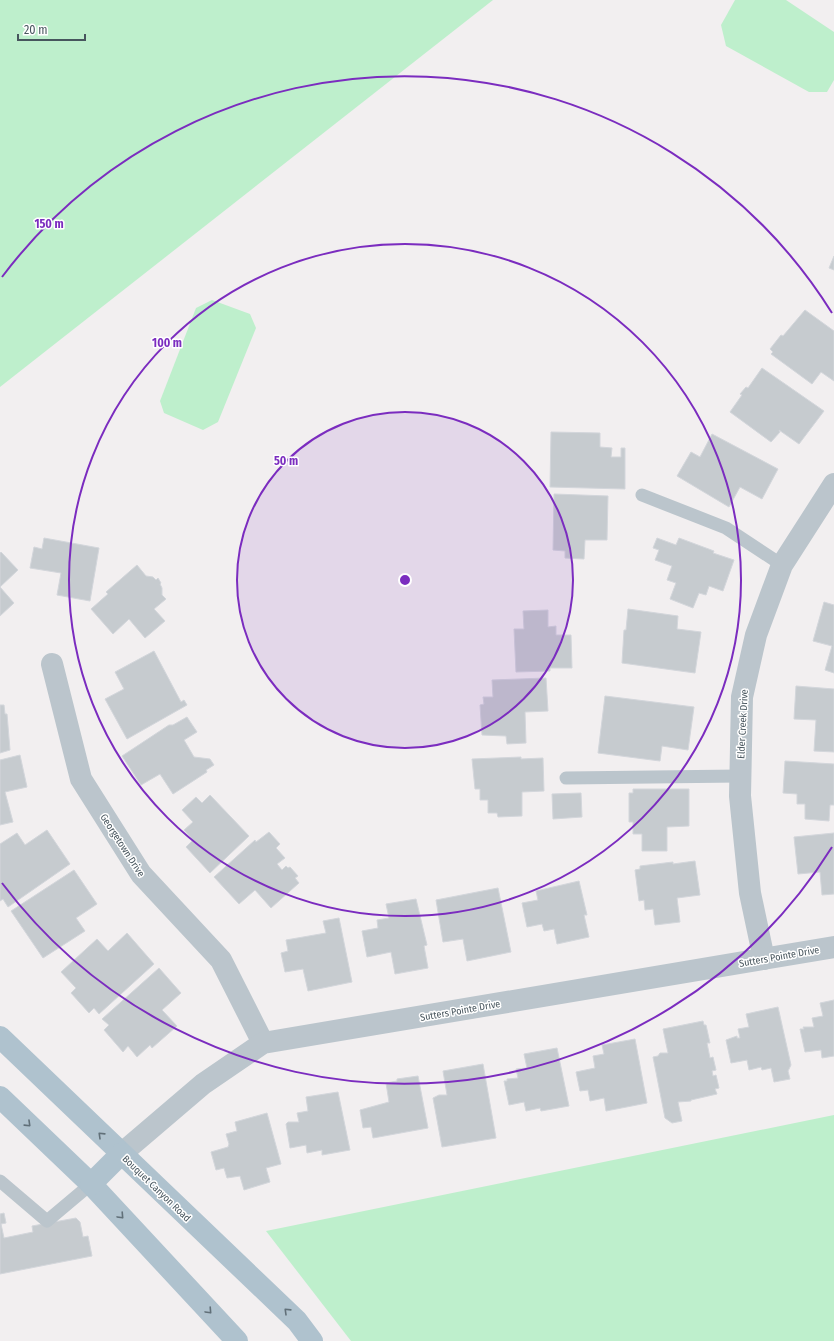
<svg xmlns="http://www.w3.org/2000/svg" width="834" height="1341" font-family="'Fira Sans Condensed',sans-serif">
<rect width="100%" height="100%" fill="#f2eff0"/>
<g fill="#beefcc">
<path d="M 0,0 L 493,0 L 0,387 Z"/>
<path d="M 735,0 L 786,0 L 834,32 L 834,80 L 827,92 L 809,92 L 726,46 L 721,25 Z"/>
<path d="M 212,300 L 250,314 L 256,328 L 218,422 L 203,430 L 164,413 L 160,401 L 196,308 Z"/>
<path d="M 834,1115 L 834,1341 L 351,1341 L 266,1231 Z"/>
</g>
<g fill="#c6cbcf" stroke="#d3d6db">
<path d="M 834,256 L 834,270 L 829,268 Z"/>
<path d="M 805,310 L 834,331 L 834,381 L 821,372 L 812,384 L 771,354 L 773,352 L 770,349 L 781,335 L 783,336 Z"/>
<path d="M 762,368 L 824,411 L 799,444 L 779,430 L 780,432 L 771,442 L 730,412 L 742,395 L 740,394 L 746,387 L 748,388 Z"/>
<path d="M 551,432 L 600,433 L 600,447 L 612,448 L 611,457 L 621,457 L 621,448 L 625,448 L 625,489 L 550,487 Z"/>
<path d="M 712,434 L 778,469 L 762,499 L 740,487 L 729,507 L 677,476 L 691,452 L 700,457 Z"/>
<path d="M 554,494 L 608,496 L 607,540 L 585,540 L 584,559 L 565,558 L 565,551 L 553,550 Z"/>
<path d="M 44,538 L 99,548 L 90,601 L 57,595 L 61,573 L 30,568 L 34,547 L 42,549 Z"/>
<path d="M 657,538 L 676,545 L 679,538 L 714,551 L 713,553 L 734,560 L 723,591 L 709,586 L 706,595 L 699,593 L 693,608 L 670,599 L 676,583 L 667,580 L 672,566 L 655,560 L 659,550 L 653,548 Z"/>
<path d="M 1,552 L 18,570 L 0,587 L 0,553 Z"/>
<path d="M 137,565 L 146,576 L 153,577 L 156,580 L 158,578 L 161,583 L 160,584 L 162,588 L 162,595 L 166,599 L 154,609 L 165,621 L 145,638 L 129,619 L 113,634 L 91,609 L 108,594 L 106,592 Z"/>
<path d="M 0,587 L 14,603 L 0,616 Z"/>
<path d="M 824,602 L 834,605 L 834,673 L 825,670 L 832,646 L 813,641 Z"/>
<path d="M 628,609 L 678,616 L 677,629 L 701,632 L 695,673 L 622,663 L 624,630 L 626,630 Z"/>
<path d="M 548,610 L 548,627 L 556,626 L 556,635 L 571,635 L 572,668 L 550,668 L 550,671 L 516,672 L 514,629 L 524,629 L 523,611 Z"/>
<path d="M 154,651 L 181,702 L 184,700 L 187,705 L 127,739 L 105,699 L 124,689 L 115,672 Z"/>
<path d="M 546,678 L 548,711 L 525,712 L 526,743 L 507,744 L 506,736 L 482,735 L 480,705 L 484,704 L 483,697 L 493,697 L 492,680 Z"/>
<path d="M 796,686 L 834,689 L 834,752 L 814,751 L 816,720 L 794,719 Z"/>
<path d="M 605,696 L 694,707 L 688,750 L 662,746 L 660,761 L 598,753 Z"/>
<path d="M 0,705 L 4,705 L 5,714 L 7,714 L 10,750 L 0,753 Z"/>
<path d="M 187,717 L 197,732 L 184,740 L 194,757 L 210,759 L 214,765 L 206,770 L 207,772 L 173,794 L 160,774 L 141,785 L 122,756 L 169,725 L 173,725 Z"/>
<path d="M 20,755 L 27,787 L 5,792 L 13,822 L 0,825 L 0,760 Z"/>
<path d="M 521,757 L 521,759 L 543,758 L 544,791 L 522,792 L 522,816 L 498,817 L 497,813 L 488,813 L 488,800 L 480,800 L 480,789 L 475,789 L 472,759 Z"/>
<path d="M 785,761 L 834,764 L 834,805 L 830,805 L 829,821 L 805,819 L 805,804 L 797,804 L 797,794 L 783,793 Z"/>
<path d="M 633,789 L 689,789 L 689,826 L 667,827 L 667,851 L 642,851 L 642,834 L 633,834 L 633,822 L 629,822 L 629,793 L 633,793 Z"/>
<path d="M 581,793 L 582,817 L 553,819 L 552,794 Z"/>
<path d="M 210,795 L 249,836 L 210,873 L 186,847 L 193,840 L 184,830 L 193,822 L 182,810 L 196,797 L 202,803 Z"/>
<path d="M 47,830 L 70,864 L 8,907 L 3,899 L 0,901 L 0,844 L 17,833 L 25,845 Z"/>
<path d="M 269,832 L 280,844 L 276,848 L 285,858 L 277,864 L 282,870 L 286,866 L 288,868 L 290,867 L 298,876 L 295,878 L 299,883 L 271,908 L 255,890 L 239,904 L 214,877 L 255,840 L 256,842 L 260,839 Z"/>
<path d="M 834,833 L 834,894 L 822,895 L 820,872 L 798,874 L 794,837 Z"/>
<path d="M 695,861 L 700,895 L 677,898 L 680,922 L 655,925 L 653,909 L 645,910 L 644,900 L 639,901 L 635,870 L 640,869 L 640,866 L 673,862 L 673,864 Z"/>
<path d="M 74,870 L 97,904 L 76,918 L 85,931 L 43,958 L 11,911 Z"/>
<path d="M 579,881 L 587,915 L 584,915 L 589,937 L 557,944 L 554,929 L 544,931 L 542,924 L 527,927 L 522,903 L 538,900 L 536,891 Z"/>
<path d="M 498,888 L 511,952 L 467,961 L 463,939 L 443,942 L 436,900 Z"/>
<path d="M 416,899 L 427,945 L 424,946 L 428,968 L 395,974 L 391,952 L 367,957 L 362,931 L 378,928 L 377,920 L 389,918 L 386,904 Z"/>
<path d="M 339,918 L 352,982 L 308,991 L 303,969 L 285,972 L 281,953 L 288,951 L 286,940 L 326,933 L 323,921 Z"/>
<path d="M 127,933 L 154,964 L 99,1014 L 94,1008 L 89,1013 L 71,993 L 76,988 L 61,972 L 97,939 L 108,951 Z"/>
<path d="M 159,968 L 181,993 L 162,1010 L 177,1026 L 152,1048 L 150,1045 L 137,1057 L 128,1046 L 123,1052 L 104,1030 L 109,1025 L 102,1019 Z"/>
<path d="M 834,1000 L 834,1056 L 822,1058 L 821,1050 L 805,1052 L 800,1029 L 804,1029 L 803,1027 L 814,1027 L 812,1018 L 823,1016 L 820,1003 Z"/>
<path d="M 778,1007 L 791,1065 L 788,1071 L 790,1079 L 774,1082 L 771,1068 L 762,1070 L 761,1067 L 749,1070 L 747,1060 L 731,1063 L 726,1040 L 737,1036 L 737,1038 L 740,1038 L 738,1029 L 749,1027 L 746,1014 Z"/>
<path d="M 703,1021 L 704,1025 L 706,1025 L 710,1043 L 707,1043 L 710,1058 L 713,1057 L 716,1070 L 712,1071 L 713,1076 L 716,1075 L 719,1088 L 715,1089 L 717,1094 L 691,1100 L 691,1101 L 678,1102 L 682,1121 L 672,1123 L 665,1118 L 653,1057 L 658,1056 L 660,1053 L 668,1053 L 663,1029 Z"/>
<path d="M 635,1039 L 647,1103 L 606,1111 L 604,1098 L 590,1101 L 588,1090 L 580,1091 L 576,1072 L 595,1068 L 593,1056 L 604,1054 L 602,1045 Z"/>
<path d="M 557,1048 L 569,1106 L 541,1111 L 540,1108 L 526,1111 L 524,1102 L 509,1105 L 504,1081 L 507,1081 L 507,1079 L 518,1078 L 516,1069 L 527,1068 L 524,1054 Z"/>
<path d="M 483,1064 L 496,1138 L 442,1147 L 433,1098 L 439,1095 L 447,1095 L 443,1071 Z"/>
<path d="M 418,1076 L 428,1128 L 373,1138 L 371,1127 L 363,1128 L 360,1110 L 389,1102 L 386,1083 L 397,1081 L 397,1079 Z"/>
<path d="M 338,1092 L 350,1150 L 322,1155 L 322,1150 L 307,1153 L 306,1145 L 290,1148 L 286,1124 L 288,1122 L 299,1122 L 297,1113 L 308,1111 L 306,1097 Z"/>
<path d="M 267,1113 L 281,1164 L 266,1168 L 270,1182 L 244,1190 L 240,1176 L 227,1178 L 224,1168 L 216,1170 L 211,1152 L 228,1147 L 229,1144 L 226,1134 L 237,1131 L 235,1122 Z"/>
<path d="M 4,1213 L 6,1223 L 1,1224 L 4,1238 L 33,1232 L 32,1226 L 76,1218 L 80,1222 L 83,1237 L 88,1236 L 92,1256 L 0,1274 L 0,1214 Z"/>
</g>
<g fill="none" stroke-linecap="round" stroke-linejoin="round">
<g stroke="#bbc5cc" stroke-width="13">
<path d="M 642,495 L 726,528 L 782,565"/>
<path d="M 566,778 L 740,776"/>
<path d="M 0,1181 L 47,1221 L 91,1184"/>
</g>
<g stroke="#bbc5cc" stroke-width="22">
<path d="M 52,664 L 81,779 L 141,874 L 221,960 L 263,1043"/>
<path d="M 764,959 L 750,893 L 740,796 L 742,697 L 756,635 L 782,565 L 834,484"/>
<path d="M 121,1154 L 203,1084 L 263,1043 L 834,947"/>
</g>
<g stroke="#afc2ce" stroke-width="22">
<path d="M 0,1037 L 297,1321 L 312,1341"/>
<path d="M 0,1097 L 91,1184 L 237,1341"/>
<path d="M 91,1184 L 121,1154"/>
</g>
</g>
<defs><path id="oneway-chevron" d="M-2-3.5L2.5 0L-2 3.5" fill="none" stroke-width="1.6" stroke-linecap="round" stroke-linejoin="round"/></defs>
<g stroke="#617079">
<use href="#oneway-chevron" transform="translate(28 1124) rotate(44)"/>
<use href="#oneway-chevron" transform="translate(101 1135) rotate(-136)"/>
<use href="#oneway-chevron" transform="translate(121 1216) rotate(47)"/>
<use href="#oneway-chevron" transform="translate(209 1311) rotate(47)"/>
<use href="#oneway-chevron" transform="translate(287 1311) rotate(-136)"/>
</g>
<circle cx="405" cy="580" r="168" fill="#7b2cbf" fill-opacity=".12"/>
<g fill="none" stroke="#7b2cbf" stroke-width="2">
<circle cx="405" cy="580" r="168"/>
<circle cx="405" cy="580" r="336"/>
<path d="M832 847A504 504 0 0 1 2 883M2 277A504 504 0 0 1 832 313"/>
</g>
<g text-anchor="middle" stroke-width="3" stroke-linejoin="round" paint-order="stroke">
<g font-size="10" fill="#47555d" stroke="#fff">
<text transform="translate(742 724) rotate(-87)" y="4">Elder Creek Drive</text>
<text transform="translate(123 845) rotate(57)" y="4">Georgetown Drive</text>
<text transform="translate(779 956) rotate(-10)" y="4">Sutters Pointe Drive</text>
<text transform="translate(460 1010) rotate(-10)" y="4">Sutters Pointe Drive</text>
<text transform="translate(157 1188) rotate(44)" y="4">Bouquet Canyon Road</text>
</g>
</g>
<circle cx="405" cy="580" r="6" fill="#7b2cbf" stroke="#fff" stroke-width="2"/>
<g font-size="12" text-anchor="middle" font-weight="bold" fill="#7b2cbf" stroke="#fff" stroke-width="3" stroke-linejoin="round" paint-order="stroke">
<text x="49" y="228">150 m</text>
<text x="167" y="347">100 m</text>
<text x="286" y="465">50 m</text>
</g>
<path d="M18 34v6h67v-6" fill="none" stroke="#47555d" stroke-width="2"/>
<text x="24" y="34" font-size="12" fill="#47555d" stroke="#ffffff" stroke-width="3" paint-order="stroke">20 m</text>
</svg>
